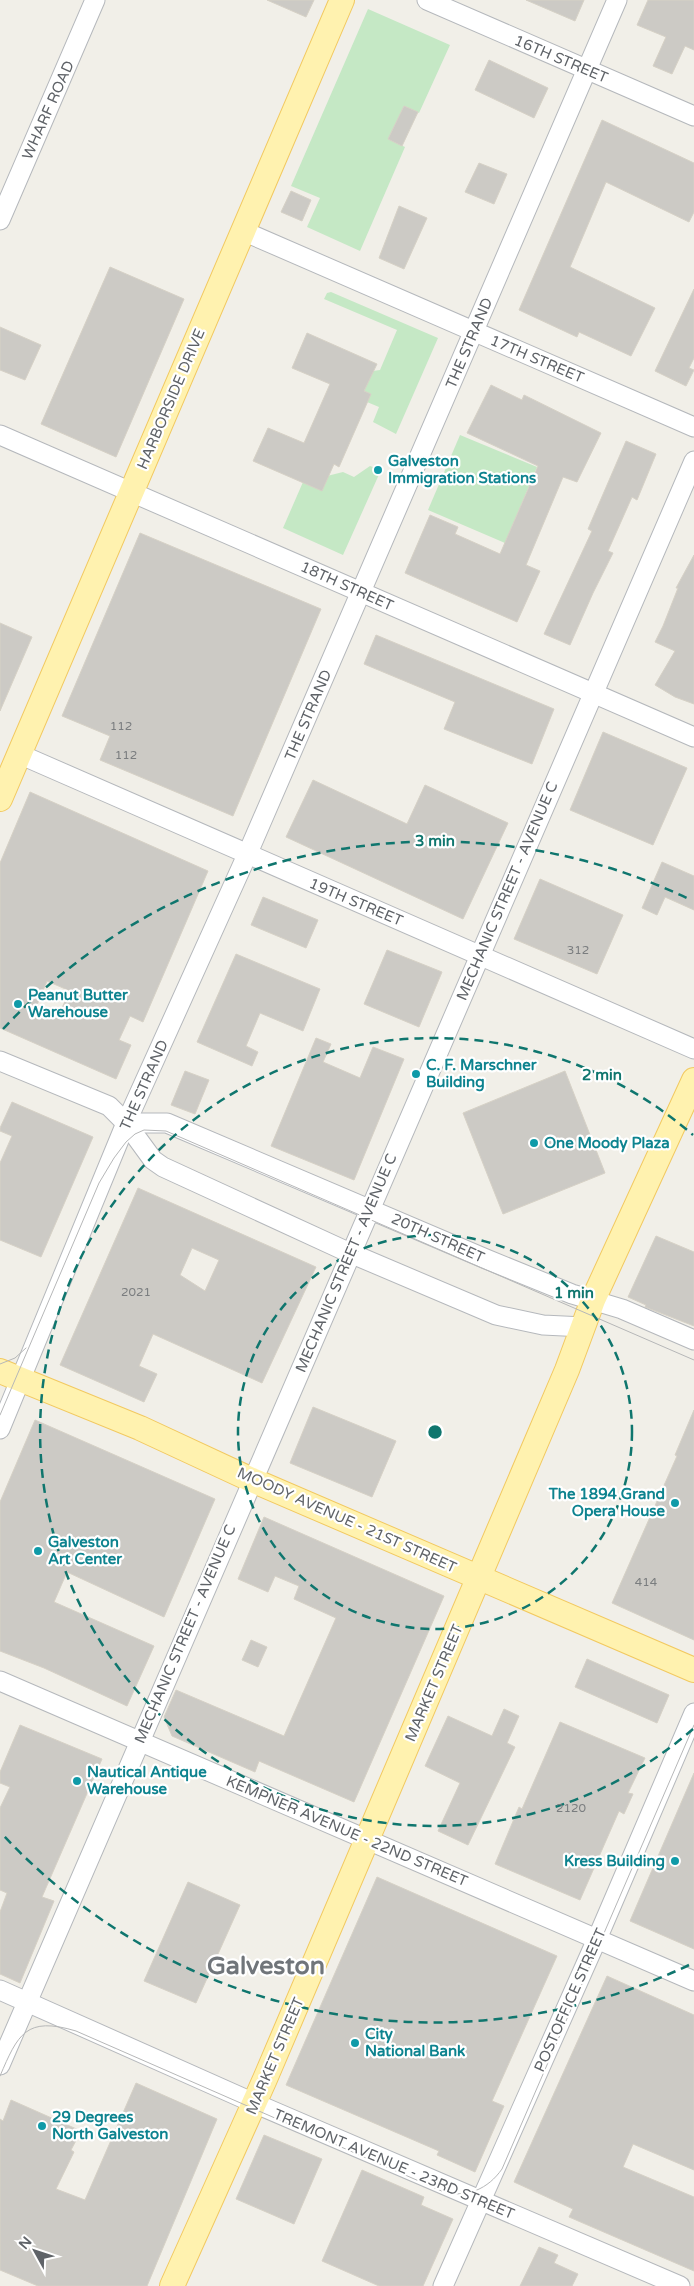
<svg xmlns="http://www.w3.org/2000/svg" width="694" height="2286" font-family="'Varela Round',sans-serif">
<rect width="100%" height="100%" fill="#f1efe8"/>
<g fill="#c5e8c5">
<path d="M 368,9 L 450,45 L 419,113 L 404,106 L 388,139 L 405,147 L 360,251 L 307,227 L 320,198 L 291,186 Z"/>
<path d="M 331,292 L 438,338 L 396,434 L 373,422 L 379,407 L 367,402 L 371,394 L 364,391 L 373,371 L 380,370 L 397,330 L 324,299 L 327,293 Z"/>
<path d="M 460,435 L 537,467 L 505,543 L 428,510 Z"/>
<path d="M 370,466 L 381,470 L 343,555 L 283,528 L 303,482 L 343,472 L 354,477 Z"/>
</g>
<g fill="#cccac5" stroke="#d6d1c6" fill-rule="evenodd">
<path d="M 267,0 L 314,0 L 306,17 Z"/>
<path d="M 526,0 L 584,0 L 575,21 Z"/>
<path d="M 648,0 L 694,0 L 694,50 L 685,46 L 672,74 L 653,66 L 666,37 L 637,25 Z"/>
<path d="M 489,60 L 548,88 L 534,118 L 475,90 Z"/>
<path d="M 404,106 L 418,112 L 402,146 L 388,139 Z"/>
<path d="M 602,120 L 694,163 L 694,212 L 689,222 L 606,182 L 570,267 L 655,308 L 631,356 L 579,332 L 577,337 L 519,310 Z"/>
<path d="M 479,163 L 507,174 L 494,204 L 465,192 Z"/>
<path d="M 291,191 L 311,200 L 302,221 L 281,212 Z"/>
<path d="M 399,206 L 427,218 L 404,269 L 379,258 Z"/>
<path d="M 110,267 L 184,299 L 116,457 L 41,424 Z"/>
<path d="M 694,289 L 694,358 L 689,368 L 694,370 L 686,386 L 655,371 Z"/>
<path d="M 0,327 L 41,345 L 25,380 L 0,370 Z"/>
<path d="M 307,333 L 377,364 L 364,391 L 371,394 L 339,467 L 334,464 L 322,491 L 253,461 L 268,428 L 304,443 L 330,384 L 292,368 Z"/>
<path d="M 491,385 L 522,400 L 524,395 L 601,433 L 577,482 L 563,477 L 526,565 L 540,571 L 517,622 L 405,573 L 430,515 L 458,527 L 455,534 L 500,554 L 538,466 L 467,433 Z"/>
<path d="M 626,441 L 656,454 L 637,500 L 632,497 L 608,551 L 613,553 L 593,593 L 570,645 L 544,634 L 592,531 L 588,529 Z"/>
<path d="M 140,533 L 321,609 L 233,816 L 100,760 L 110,736 L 62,716 Z"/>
<path d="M 694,555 L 694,704 L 675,697 L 655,685 L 675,651 L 655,642 L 663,626 L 678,588 L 676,588 Z"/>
<path d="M 0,623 L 32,637 L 0,711 Z"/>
<path d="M 376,635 L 554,709 L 532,764 L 444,729 L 455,702 L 364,664 Z"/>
<path d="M 603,732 L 687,768 L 653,845 L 570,810 Z"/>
<path d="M 313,780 L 407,824 L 425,785 L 508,823 L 463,919 L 286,837 Z"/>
<path d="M 30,792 L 208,871 L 143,1022 L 130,1016 L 119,1040 L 131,1045 L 116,1079 L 0,1028 L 0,863 ZM 47,981 L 70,991 L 59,1014 L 37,1005 Z"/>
<path d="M 662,862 L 694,876 L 694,910 L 665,897 L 657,915 L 642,908 Z"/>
<path d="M 540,879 L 623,915 L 597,974 L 514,939 Z"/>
<path d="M 263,897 L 318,920 L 306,948 L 251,925 Z"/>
<path d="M 387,950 L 442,972 L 419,1027 L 364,1004 Z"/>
<path d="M 236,954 L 320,989 L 303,1031 L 260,1013 L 246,1046 L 258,1052 L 252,1066 L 197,1042 Z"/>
<path d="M 316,1038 L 331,1044 L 323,1062 L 360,1078 L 373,1047 L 404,1059 L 354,1180 L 271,1146 Z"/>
<path d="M 185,1071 L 209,1080 L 195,1114 L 171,1105 Z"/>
<path d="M 565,1071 L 605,1173 L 503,1214 L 463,1113 Z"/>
<path d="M 12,1102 L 93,1137 L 41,1257 L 0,1240 L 0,1163 L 12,1136 L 0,1131 L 0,1128 Z"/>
<path d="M 138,1188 L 316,1267 L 262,1383 L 153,1334 L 139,1366 L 157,1374 L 144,1402 L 60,1365 ZM 192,1248 L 219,1260 L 205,1291 L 180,1275 Z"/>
<path d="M 656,1236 L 694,1252 L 694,1326 L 645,1307 L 646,1305 L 628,1297 Z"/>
<path d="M 313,1407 L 396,1441 L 372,1497 L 290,1463 Z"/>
<path d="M 694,1410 L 694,1640 L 612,1603 L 677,1456 L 675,1455 Z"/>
<path d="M 35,1420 L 215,1499 L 164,1617 L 67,1572 L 54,1602 L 154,1646 L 127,1706 L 44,1668 L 0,1651 L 0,1502 Z"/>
<path d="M 264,1517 L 444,1596 L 354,1802 L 259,1761 L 255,1772 L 172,1736 L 164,1717 L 176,1690 L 284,1736 L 336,1618 L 294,1599 L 299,1586 L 275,1576 L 268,1592 L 238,1579 Z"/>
<path d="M 251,1640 L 267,1647 L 258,1667 L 242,1660 Z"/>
<path d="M 587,1659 L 669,1695 L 657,1723 L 575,1687 Z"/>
<path d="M 504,1709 L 519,1716 L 507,1743 L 515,1747 L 468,1845 L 438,1831 L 460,1783 L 425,1766 L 448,1716 L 492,1736 Z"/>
<path d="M 560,1722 L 645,1758 L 628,1793 L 633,1794 L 624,1814 L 619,1811 L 580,1900 L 495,1864 L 519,1807 L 522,1809 Z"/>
<path d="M 20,1725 L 102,1759 L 42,1897 L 54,1901 L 20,1983 L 0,1974 L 0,1912 L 7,1893 L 0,1890 L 0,1808 L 10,1787 L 0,1783 L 0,1772 Z"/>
<path d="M 694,1773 L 694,1949 L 630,1921 Z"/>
<path d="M 377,1877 L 557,1956 L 492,2101 L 504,2106 L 475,2172 L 437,2155 L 439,2151 L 286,2085 Z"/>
<path d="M 188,1882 L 240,1905 L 196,2003 L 144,1981 Z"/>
<path d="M 607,1976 L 694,2015 L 694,2170 L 633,2144 L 623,2167 L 694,2197 L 694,2271 L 569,2217 L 573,2209 L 514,2182 Z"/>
<path d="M 136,2083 L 217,2119 L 147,2286 L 38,2286 L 0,2270 L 0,2119 L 3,2121 L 11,2100 L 81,2131 L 71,2150 L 74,2152 L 56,2189 L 85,2200 Z"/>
<path d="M 264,2135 L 322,2159 L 294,2224 L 236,2199 Z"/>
<path d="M 362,2170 L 424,2197 L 421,2205 L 453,2219 L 423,2286 L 379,2286 L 322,2261 Z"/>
<path d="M 539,2247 L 558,2255 L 554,2263 L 578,2274 L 572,2286 L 520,2286 Z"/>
</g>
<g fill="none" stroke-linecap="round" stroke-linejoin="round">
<g stroke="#b5b8bc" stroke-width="21">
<g id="minor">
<path d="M 427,0 L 694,116"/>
<path d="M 0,220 L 95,0"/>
<path d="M 243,231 L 694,427"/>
<path d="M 0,435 L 694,737"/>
<path d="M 19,754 L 694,1049"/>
<path d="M 0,1061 L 109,1106 L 126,1123 L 153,1160 L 163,1167 L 350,1253 L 496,1315 L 543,1325 L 584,1327"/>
<path d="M 126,1123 L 167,1123 L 486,1259 L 572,1294 L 622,1309 L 694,1340"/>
<path d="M 0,1429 L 126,1123 L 247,855 L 617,0"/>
<path d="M 0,1681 L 694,1981"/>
<path d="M 0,1990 L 254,2103 L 680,2286"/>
<path d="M 0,2065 L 694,461"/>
<path d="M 443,2286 L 597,1939 L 694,1713"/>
</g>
</g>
<g stroke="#f2c960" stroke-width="26">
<g id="major">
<path d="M 0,799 L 342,0"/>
<path d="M 0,1371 L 140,1428 L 252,1480 L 694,1670"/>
<path d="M 172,2286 L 265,2079 L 567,1370 L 593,1300 L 694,1080"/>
</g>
</g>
<use href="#minor" stroke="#fff" stroke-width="19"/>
<use href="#major" stroke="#fff2af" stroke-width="24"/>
<g stroke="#b6b7b8" stroke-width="1">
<path d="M 0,1364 L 15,1358 L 26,1348"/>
<path d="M 0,1415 L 99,1183 L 114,1158 L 126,1142 L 135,1134 L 144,1130 L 166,1131 L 694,1360"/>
<path d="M 0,2076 C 18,2034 26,2016 76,2031 L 444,2192 C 467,2198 488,2189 502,2169 L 694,1725"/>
</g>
</g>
<g fill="none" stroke="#0f766e" stroke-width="2.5" stroke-dasharray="9 6">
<circle cx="435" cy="1432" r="197"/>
<path d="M693 1729A394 394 0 1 1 693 1135"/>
<path d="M689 1965A591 591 0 0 1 3 1835M3 1029A591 591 0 0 1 689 899"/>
</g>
<g fill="#0f9aa8" stroke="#fff" stroke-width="2">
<circle cx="378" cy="470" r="5"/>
<circle cx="18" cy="1004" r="5"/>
<circle cx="416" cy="1074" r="5"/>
<circle cx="534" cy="1143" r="5"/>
<circle cx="675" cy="1503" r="5"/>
<circle cx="38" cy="1551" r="5"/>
<circle cx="77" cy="1781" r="5"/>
<circle cx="675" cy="1861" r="5"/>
<circle cx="355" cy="2043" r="5"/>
<circle cx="42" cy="2126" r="5"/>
</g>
<g text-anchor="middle" stroke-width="4.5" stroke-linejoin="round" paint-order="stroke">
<g font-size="12" fill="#7a7d7f">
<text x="121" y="730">112</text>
<text x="126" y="759">112</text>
<text x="578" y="954">312</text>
<text x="136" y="1296">2021</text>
<text x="646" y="1586">414</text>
<text x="571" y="1812">2120</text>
</g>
<g font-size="15" fill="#5f6368" stroke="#fff">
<text transform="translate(561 59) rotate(23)" y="5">16TH STREET</text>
<text transform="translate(48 110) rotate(-66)" y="5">WHARF ROAD</text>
<text transform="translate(469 343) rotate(-67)" y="5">THE STRAND</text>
<text transform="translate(537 359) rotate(23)" y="5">17TH STREET</text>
<text transform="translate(171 399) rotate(-67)" y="5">HARBORSIDE DRIVE</text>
<text transform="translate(347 586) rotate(24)" y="5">18TH STREET</text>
<text transform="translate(308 715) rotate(-67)" y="5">THE STRAND</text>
<text transform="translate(507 891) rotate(-67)" y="5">MECHANIC STREET - AVENUE C</text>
<text transform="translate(356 902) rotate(23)" y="5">19TH STREET</text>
<text transform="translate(144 1085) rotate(-66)" y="5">THE STRAND</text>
<text transform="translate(438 1238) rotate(24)" y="5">20TH STREET</text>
<text transform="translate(346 1263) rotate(-67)" y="5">MECHANIC STREET - AVENUE C</text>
<text transform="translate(347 1520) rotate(24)" y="5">MOODY AVENUE - 21ST STREET</text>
<text transform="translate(185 1634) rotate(-67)" y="5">MECHANIC STREET - AVENUE C</text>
<text transform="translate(434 1683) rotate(-67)" y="5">MARKET STREET</text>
<text transform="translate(347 1831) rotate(23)" y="5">KEMPNER AVENUE - 22ND STREET</text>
<text transform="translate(570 2000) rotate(-66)" y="5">POSTOFFICE STREET</text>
<text transform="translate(275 2056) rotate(-67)" y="5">MARKET STREET</text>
<text transform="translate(394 2164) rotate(23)" y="5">TREMONT AVENUE - 23RD STREET</text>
</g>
<g font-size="15" font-weight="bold" fill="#0d838f" stroke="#fff" text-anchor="start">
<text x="388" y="466">Galveston<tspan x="388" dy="17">Immigration Stations</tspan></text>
<text x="28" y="1000">Peanut Butter<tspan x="28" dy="17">Warehouse</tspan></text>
<text x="426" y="1070">C. F. Marschner<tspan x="426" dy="17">Building</tspan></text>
<text x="544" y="1148">One Moody Plaza</text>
<text x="665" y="1499" text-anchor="end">The 1894 Grand<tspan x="665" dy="17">Opera House</tspan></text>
<text x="48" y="1547">Galveston<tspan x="48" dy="17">Art Center</tspan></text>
<text x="87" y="1777">Nautical Antique<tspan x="87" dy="17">Warehouse</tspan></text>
<text x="665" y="1866" text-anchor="end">Kress Building</text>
<text x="365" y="2039">City<tspan x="365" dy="17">National Bank</tspan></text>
<text x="52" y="2122">29 Degrees<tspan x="52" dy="17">North Galveston</tspan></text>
</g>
<g font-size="25" font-weight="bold" fill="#70757a" stroke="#fff">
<text x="266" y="1974">Galveston</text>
</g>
</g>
<circle cx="435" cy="1432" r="8" fill="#0f766e" stroke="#fff" stroke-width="2.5"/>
<g font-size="15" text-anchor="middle" font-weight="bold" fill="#0f766e" stroke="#fff" stroke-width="4.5" stroke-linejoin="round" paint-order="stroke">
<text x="435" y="846">3 min</text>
<text x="602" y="1080">2 min</text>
<text x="574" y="1298">1 min</text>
</g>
<g transform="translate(35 2251) rotate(310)" stroke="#ffffff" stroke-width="4" paint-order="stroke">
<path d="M0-4L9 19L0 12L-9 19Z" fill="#5f6368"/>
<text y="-8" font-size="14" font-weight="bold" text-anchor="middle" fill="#5f6368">N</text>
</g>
</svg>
